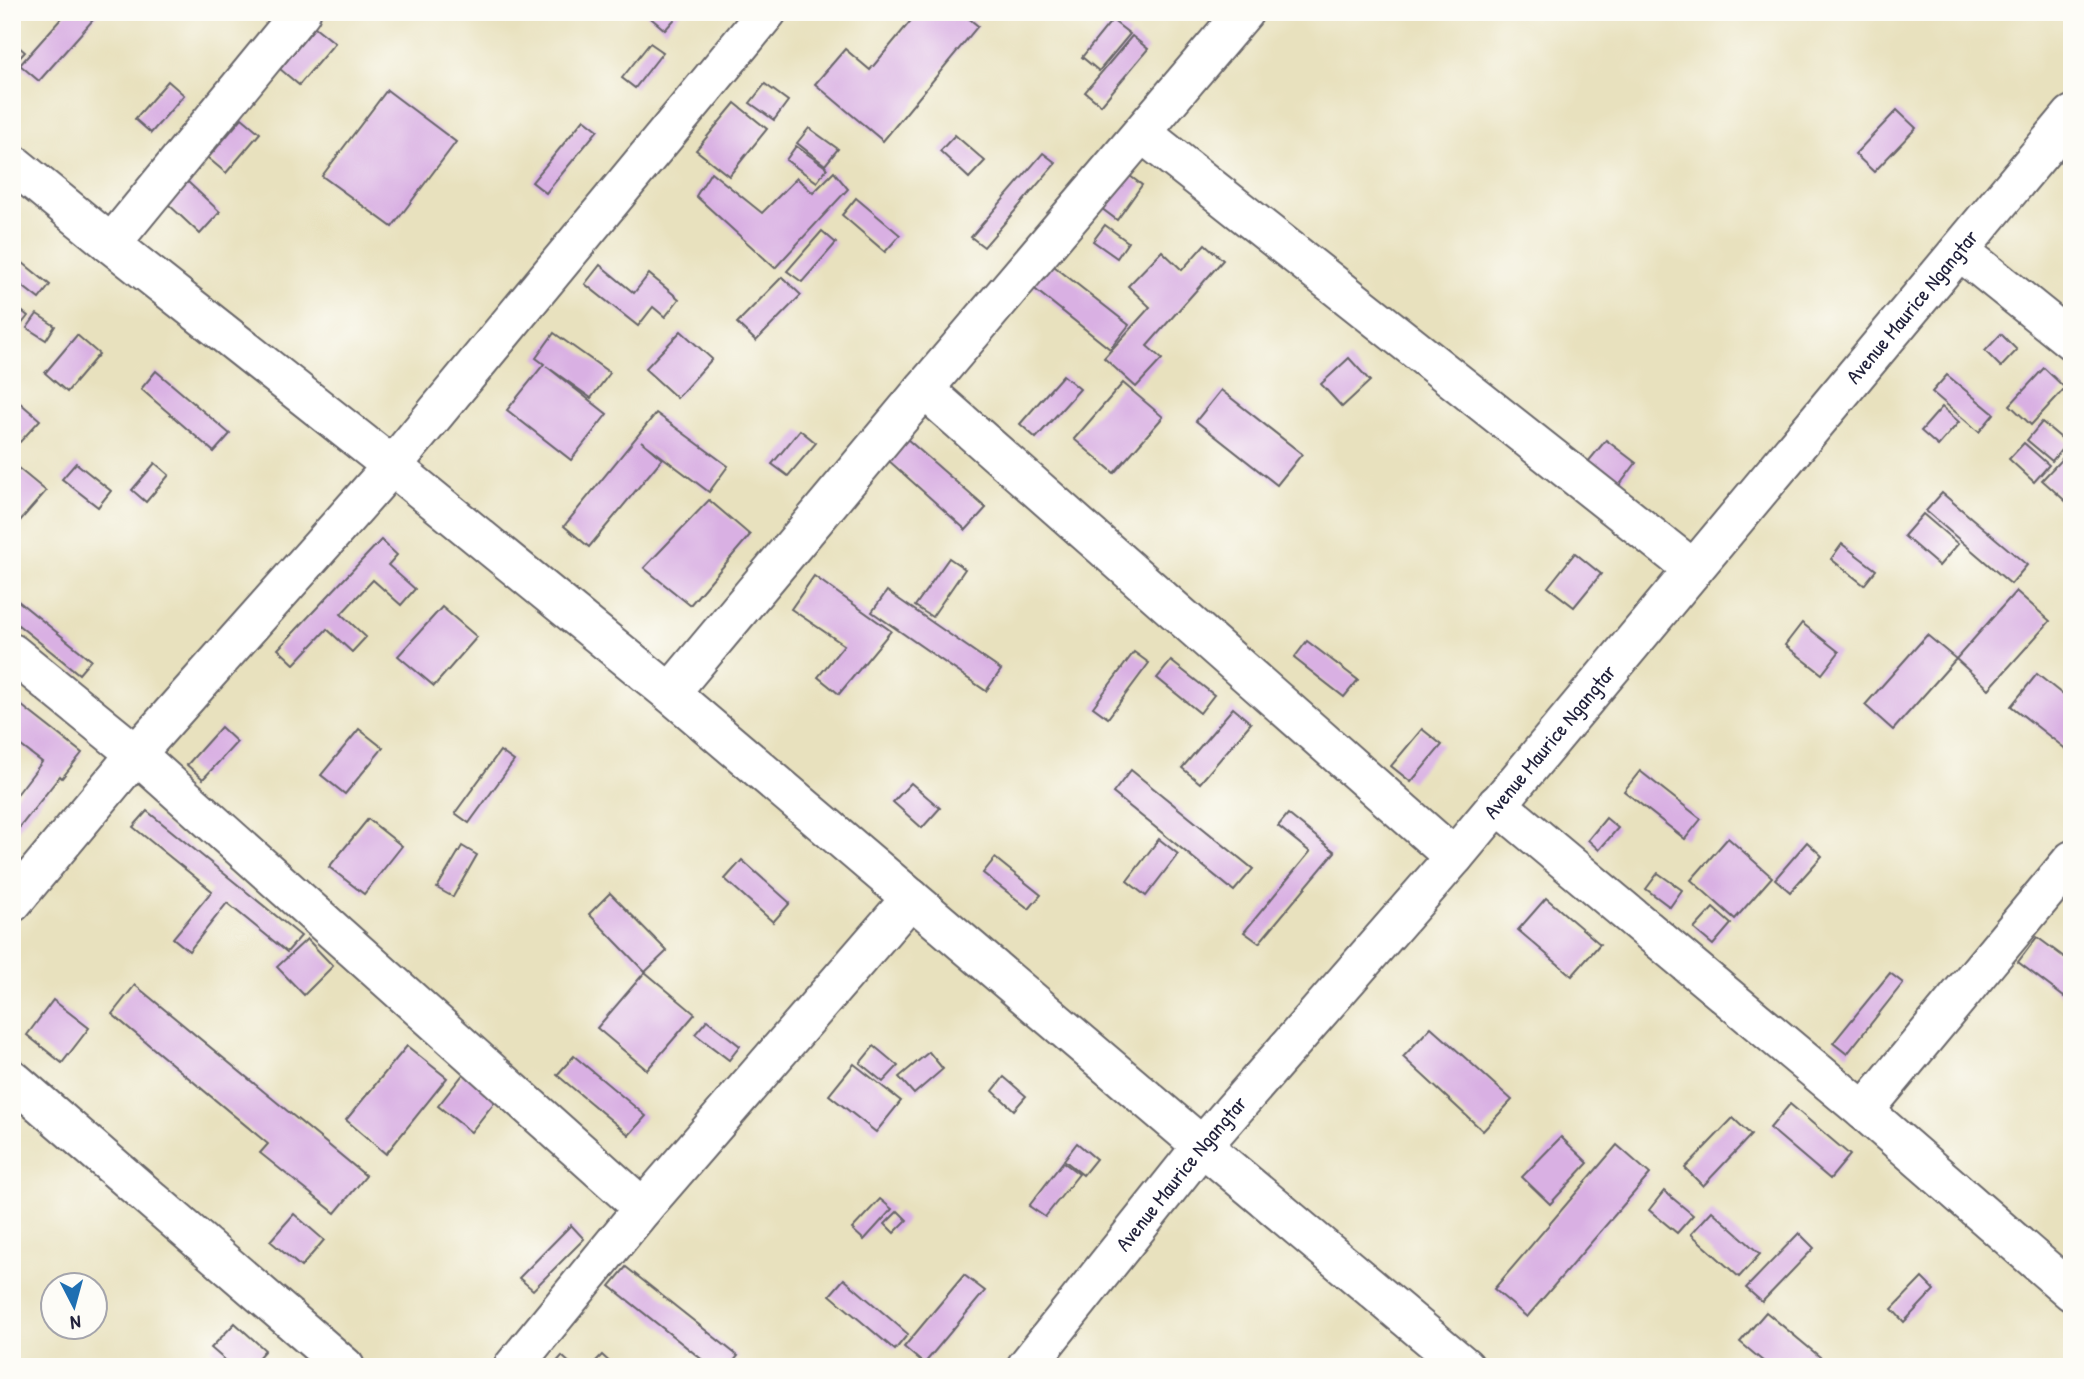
<svg xmlns="http://www.w3.org/2000/svg" width="2084" height="1379" font-family="'Patrick Hand',sans-serif">
<rect width="100%" height="100%" fill="#fdfcf7"/>
<filter id="ink" filterUnits="userSpaceOnUse"><feTurbulence type="fractalNoise" baseFrequency=".0143" numOctaves="2"/><feDisplacementMap in="SourceGraphic" scale="14" xChannelSelector="R" yChannelSelector="G"/><feConvolveMatrix kernelMatrix="1 2 1 2 8 2 1 2 1" color-interpolation-filters="sRGB"/></filter>
<filter id="wash" filterUnits="userSpaceOnUse"><feTurbulence type="fractalNoise" baseFrequency=".00686" numOctaves="4" result="noise"/><feDisplacementMap in="SourceGraphic" scale="28" xChannelSelector="R" yChannelSelector="G"/><feGaussianBlur stdDeviation="1.57" result="paint"/><feColorMatrix in="noise" values="0 0 0 0 0 0 0 0 0 0 0 0 0 0 0 0 0 1.4 0 .05"/><feComposite in="paint" operator="in"/></filter>
<g filter="url(#wash)">
<rect width="100%" height="100%" fill="#e8e1be"/>
<g id="blocks">
<g fill="#d9b0e3">
<path d="M 67,12 L 100,12 L 39,81 L 20,65 Z"/>
<path d="M 647,12 L 681,12 L 665,30 L 646,14 Z"/>
<path d="M 918,12 L 961,12 L 978,26 L 883,141 L 815,84 L 845,49 L 870,70 Z"/>
<path d="M 1112,20 L 1130,34 L 1099,71 L 1082,57 Z"/>
<path d="M 315,27 L 335,43 L 299,85 L 280,69 Z"/>
<path d="M 1132,36 L 1148,49 L 1101,105 L 1085,92 Z"/>
<path d="M 12,41 L 25,52 L 12,66 Z"/>
<path d="M 650,43 L 663,52 L 635,88 L 622,78 Z"/>
<path d="M 168,81 L 184,95 L 151,133 L 135,119 Z"/>
<path d="M 765,84 L 788,101 L 774,120 L 750,103 Z"/>
<path d="M 387,90 L 456,142 L 392,227 L 322,176 Z"/>
<path d="M 735,103 L 767,129 L 729,176 L 696,150 Z"/>
<path d="M 1897,110 L 1916,128 L 1874,172 L 1855,154 Z"/>
<path d="M 242,118 L 260,133 L 226,173 L 208,158 Z"/>
<path d="M 584,119 L 598,130 L 546,193 L 532,182 Z"/>
<path d="M 809,128 L 838,149 L 825,165 L 797,143 Z"/>
<path d="M 955,135 L 985,161 L 969,178 L 940,151 Z"/>
<path d="M 796,146 L 827,168 L 817,182 L 786,160 Z"/>
<path d="M 1043,153 L 1056,163 L 984,247 L 971,237 Z"/>
<path d="M 1122,170 L 1142,185 L 1117,220 L 1097,205 Z"/>
<path d="M 711,172 L 762,213 L 797,178 L 813,193 L 834,172 L 848,189 L 775,268 L 696,196 Z"/>
<path d="M 188,182 L 220,212 L 200,234 L 167,203 Z"/>
<path d="M 856,198 L 900,235 L 885,252 L 842,215 Z"/>
<path d="M 1105,225 L 1128,242 L 1117,258 L 1093,241 Z"/>
<path d="M 822,231 L 836,243 L 802,282 L 787,271 Z"/>
<path d="M 1205,244 L 1223,260 L 1147,346 L 1162,359 L 1136,387 L 1104,358 L 1150,307 L 1128,286 L 1162,251 L 1182,270 Z"/>
<path d="M 12,254 L 50,285 L 39,299 L 12,278 Z"/>
<path d="M 1050,263 L 1129,325 L 1110,349 L 1031,286 Z"/>
<path d="M 600,265 L 634,293 L 649,274 L 679,299 L 665,317 L 653,307 L 638,326 L 585,284 Z"/>
<path d="M 782,277 L 801,295 L 756,341 L 737,323 Z"/>
<path d="M 15,306 L 28,316 L 12,336 L 12,310 Z"/>
<path d="M 37,314 L 55,326 L 46,340 L 27,328 Z"/>
<path d="M 681,331 L 712,359 L 677,398 L 645,369 Z"/>
<path d="M 554,333 L 610,373 L 591,398 L 546,366 L 607,414 L 571,460 L 507,410 L 544,364 L 536,358 Z"/>
<path d="M 2001,334 L 2017,350 L 2001,367 L 1985,351 Z"/>
<path d="M 77,335 L 99,354 L 67,392 L 45,373 Z"/>
<path d="M 1349,358 L 1370,381 L 1342,407 L 1321,384 Z"/>
<path d="M 2044,368 L 2065,388 L 2031,425 L 2010,405 Z"/>
<path d="M 156,371 L 230,434 L 214,452 L 141,389 Z"/>
<path d="M 1063,375 L 1080,389 L 1036,438 L 1020,424 Z"/>
<path d="M 1947,375 L 1994,414 L 1979,432 L 1932,392 Z"/>
<path d="M 1123,383 L 1163,417 L 1114,473 L 1074,439 Z"/>
<path d="M 1221,390 L 1302,454 L 1277,485 L 1196,421 Z"/>
<path d="M 12,396 L 40,420 L 20,442 L 12,436 Z"/>
<path d="M 1942,407 L 1959,422 L 1938,446 L 1921,431 Z"/>
<path d="M 656,413 L 728,466 L 709,492 L 641,441 L 662,459 L 589,547 L 564,526 Z"/>
<path d="M 2042,422 L 2067,443 L 2052,461 L 2027,440 Z"/>
<path d="M 800,430 L 816,443 L 788,476 L 772,464 Z"/>
<path d="M 907,439 L 986,508 L 966,530 L 888,460 Z"/>
<path d="M 1606,440 L 1636,463 L 1618,487 L 1587,463 Z"/>
<path d="M 2024,443 L 2049,465 L 2034,482 L 2009,459 Z"/>
<path d="M 2072,448 L 2072,507 L 2042,480 Z"/>
<path d="M 12,463 L 46,491 L 12,530 Z"/>
<path d="M 76,463 L 111,491 L 98,507 L 62,479 Z"/>
<path d="M 155,463 L 169,475 L 146,502 L 132,490 Z"/>
<path d="M 1942,493 L 2027,565 L 2011,584 L 1926,511 Z"/>
<path d="M 709,500 L 750,535 L 690,605 L 644,568 Z"/>
<path d="M 1923,514 L 1958,544 L 1939,566 L 1904,536 Z"/>
<path d="M 381,540 L 397,555 L 388,565 L 415,589 L 401,605 L 373,580 L 341,614 L 366,637 L 352,652 L 327,629 L 294,664 L 278,649 Z"/>
<path d="M 1842,544 L 1876,570 L 1864,585 L 1831,559 Z"/>
<path d="M 1575,553 L 1601,574 L 1574,607 L 1548,587 Z"/>
<path d="M 949,558 L 965,569 L 932,617 L 915,606 Z"/>
<path d="M 814,576 L 891,631 L 839,694 L 818,677 L 844,645 L 791,609 Z"/>
<path d="M 887,591 L 1001,670 L 986,691 L 872,612 Z"/>
<path d="M 2016,591 L 2050,621 L 1989,689 L 1956,659 Z"/>
<path d="M 12,596 L 91,660 L 79,674 L 12,620 Z"/>
<path d="M 442,607 L 477,637 L 434,686 L 398,656 Z"/>
<path d="M 1802,623 L 1839,652 L 1822,674 L 1785,645 Z"/>
<path d="M 1927,635 L 1956,659 L 1893,730 L 1865,705 Z"/>
<path d="M 1307,641 L 1358,680 L 1344,697 L 1294,658 Z"/>
<path d="M 1134,652 L 1149,663 L 1108,718 L 1093,707 Z"/>
<path d="M 1171,661 L 1214,695 L 1200,713 L 1157,678 Z"/>
<path d="M 2037,674 L 2072,702 L 2072,754 L 2011,706 Z"/>
<path d="M 12,698 L 82,753 L 62,778 L 60,776 L 12,837 L 12,801 L 42,762 L 12,739 Z"/>
<path d="M 1233,708 L 1251,723 L 1200,783 L 1182,768 Z"/>
<path d="M 221,727 L 237,742 L 203,779 L 187,765 Z"/>
<path d="M 359,729 L 383,748 L 345,794 L 321,775 Z"/>
<path d="M 1422,729 L 1442,745 L 1411,782 L 1391,766 Z"/>
<path d="M 500,751 L 514,761 L 469,823 L 455,813 Z"/>
<path d="M 1131,770 L 1253,869 L 1234,891 L 1113,793 Z"/>
<path d="M 1640,771 L 1701,819 L 1685,839 L 1624,791 Z"/>
<path d="M 911,783 L 940,808 L 922,828 L 893,802 Z"/>
<path d="M 147,811 L 301,936 L 287,952 L 227,903 L 189,951 L 173,938 L 212,891 L 133,827 Z"/>
<path d="M 1288,814 L 1335,852 L 1259,943 L 1244,932 L 1310,852 L 1278,826 Z"/>
<path d="M 1606,818 L 1618,828 L 1599,850 L 1588,840 Z"/>
<path d="M 368,819 L 402,846 L 364,894 L 329,867 Z"/>
<path d="M 1728,838 L 1772,877 L 1735,919 L 1691,880 Z"/>
<path d="M 1159,839 L 1178,854 L 1146,896 L 1127,881 Z"/>
<path d="M 1807,842 L 1822,856 L 1790,892 L 1775,879 Z"/>
<path d="M 462,846 L 477,855 L 453,897 L 437,888 Z"/>
<path d="M 995,858 L 1041,895 L 1029,909 L 983,873 Z"/>
<path d="M 742,860 L 790,903 L 773,922 L 725,879 Z"/>
<path d="M 1658,873 L 1682,890 L 1670,907 L 1646,889 Z"/>
<path d="M 610,893 L 667,951 L 645,972 L 589,914 Z"/>
<path d="M 1546,898 L 1600,944 L 1572,976 L 1518,930 Z"/>
<path d="M 1713,908 L 1731,924 L 1713,945 L 1694,929 Z"/>
<path d="M 2037,937 L 2072,963 L 2072,987 L 2064,997 L 2018,962 Z"/>
<path d="M 307,939 L 333,966 L 304,995 L 277,967 Z"/>
<path d="M 645,972 L 695,1014 L 647,1070 L 597,1028 Z"/>
<path d="M 1890,973 L 1903,983 L 1847,1054 L 1833,1043 Z"/>
<path d="M 135,985 L 366,1176 L 335,1213 L 260,1153 L 268,1144 L 112,1014 Z"/>
<path d="M 53,1000 L 89,1028 L 62,1063 L 27,1035 Z"/>
<path d="M 707,1020 L 740,1046 L 729,1060 L 695,1034 Z"/>
<path d="M 1431,1027 L 1512,1100 L 1483,1131 L 1403,1057 Z"/>
<path d="M 407,1046 L 447,1078 L 386,1154 L 346,1120 Z"/>
<path d="M 874,1046 L 898,1066 L 883,1082 L 860,1063 Z"/>
<path d="M 929,1052 L 943,1069 L 914,1094 L 899,1077 Z"/>
<path d="M 574,1056 L 646,1116 L 629,1135 L 557,1075 Z"/>
<path d="M 854,1064 L 901,1101 L 876,1132 L 829,1095 Z"/>
<path d="M 465,1072 L 497,1099 L 471,1132 L 438,1106 Z"/>
<path d="M 1004,1077 L 1026,1096 L 1014,1110 L 993,1091 Z"/>
<path d="M 1790,1104 L 1850,1155 L 1830,1179 L 1770,1128 Z"/>
<path d="M 1733,1118 L 1751,1135 L 1703,1186 L 1685,1168 Z"/>
<path d="M 1561,1137 L 1588,1163 L 1550,1204 L 1522,1177 Z"/>
<path d="M 1077,1143 L 1096,1159 L 1083,1175 L 1064,1160 Z"/>
<path d="M 1617,1145 L 1650,1174 L 1527,1317 L 1494,1289 Z"/>
<path d="M 1063,1162 L 1079,1174 L 1045,1217 L 1029,1206 Z"/>
<path d="M 1664,1191 L 1693,1215 L 1677,1233 L 1649,1210 Z"/>
<path d="M 880,1199 L 892,1209 L 864,1240 L 852,1229 Z"/>
<path d="M 898,1211 L 907,1220 L 894,1233 L 885,1224 Z"/>
<path d="M 1712,1211 L 1760,1254 L 1739,1277 L 1691,1234 Z"/>
<path d="M 294,1214 L 324,1240 L 301,1267 L 270,1241 Z"/>
<path d="M 571,1225 L 584,1239 L 533,1290 L 519,1278 Z"/>
<path d="M 1799,1233 L 1814,1248 L 1762,1302 L 1746,1288 Z"/>
<path d="M 626,1267 L 738,1356 L 729,1367 L 701,1367 L 705,1362 L 610,1286 Z"/>
<path d="M 964,1275 L 985,1291 L 924,1364 L 904,1347 Z"/>
<path d="M 1922,1278 L 1934,1290 L 1904,1322 L 1892,1309 Z"/>
<path d="M 844,1279 L 908,1334 L 895,1350 L 830,1295 Z"/>
<path d="M 1766,1312 L 1832,1367 L 1770,1367 L 1740,1342 Z"/>
<path d="M 235,1323 L 265,1350 L 250,1367 L 233,1367 L 211,1348 Z"/>
<path d="M 602,1355 L 615,1367 L 590,1367 Z"/>
<path d="M 562,1356 L 574,1367 L 552,1367 Z"/>
</g>
</g>
</g>
<g filter="url(#ink)">
<use href="#blocks" fill-opacity="0" stroke="#676569" stroke-width="2"/>
<g fill="none" stroke-linecap="round" stroke-linejoin="round">
<g stroke="#676569" stroke-width="42">
<g id="minor">
<path d="M 1142,133 L 1693,569"/>
<path d="M 12,163 L 111,244 L 392,466 L 670,693 L 1202,1146 L 1465,1367"/>
<path d="M 111,244 L 301,12"/>
<path d="M 1960,251 L 2072,341"/>
<path d="M 924,389 L 1454,857"/>
<path d="M 12,653 L 136,754 L 643,1208"/>
<path d="M 670,693 L 924,389 L 1244,12"/>
<path d="M 1497,804 L 1864,1111 L 2072,1292"/>
<path d="M 12,903 L 136,754 L 392,466 L 767,12"/>
<path d="M 12,1079 L 345,1367"/>
<path d="M 1864,1111 L 2072,860"/>
<path d="M 513,1367 L 643,1208 L 911,898"/>
<path id="s1" d="M 1026,1367 L 1202,1146 L 1454,857 L 2072,115"/>
</g>
</g>
<use href="#minor" stroke="#fff" stroke-width="38"/>
</g>
</g>
<g text-anchor="middle" stroke-width="6" stroke-linejoin="round" paint-order="stroke">
<g font-size="21" fill="#22223b" stroke="#fdfcf7">
<text dy="7" stroke="none"><textPath href="#s1" startOffset="1382">Avenue Maurice Ngangtar</textPath></text>
<text dy="7" stroke="none"><textPath href="#s1" startOffset="816">Avenue Maurice Ngangtar</textPath></text>
<text dy="7" stroke="none"><textPath href="#s1" startOffset="248">Avenue Maurice Ngangtar</textPath></text>
</g>
</g>
<rect width="2084" height="1379" fill="none" stroke="#fdfcf7" stroke-width="42"/>
<g transform="translate(74 1306) rotate(174)"><circle r="33" fill="#fdfcf7" stroke="#a5a5ac" stroke-width="2"/>
<path d="M0-5L12 26L0 18L-12 26Z" fill="#1f6fb2"/>
<text y="-10" font-size="19" font-weight="bold" text-anchor="middle" fill="#22223b">N</text>
</g>
</svg>
